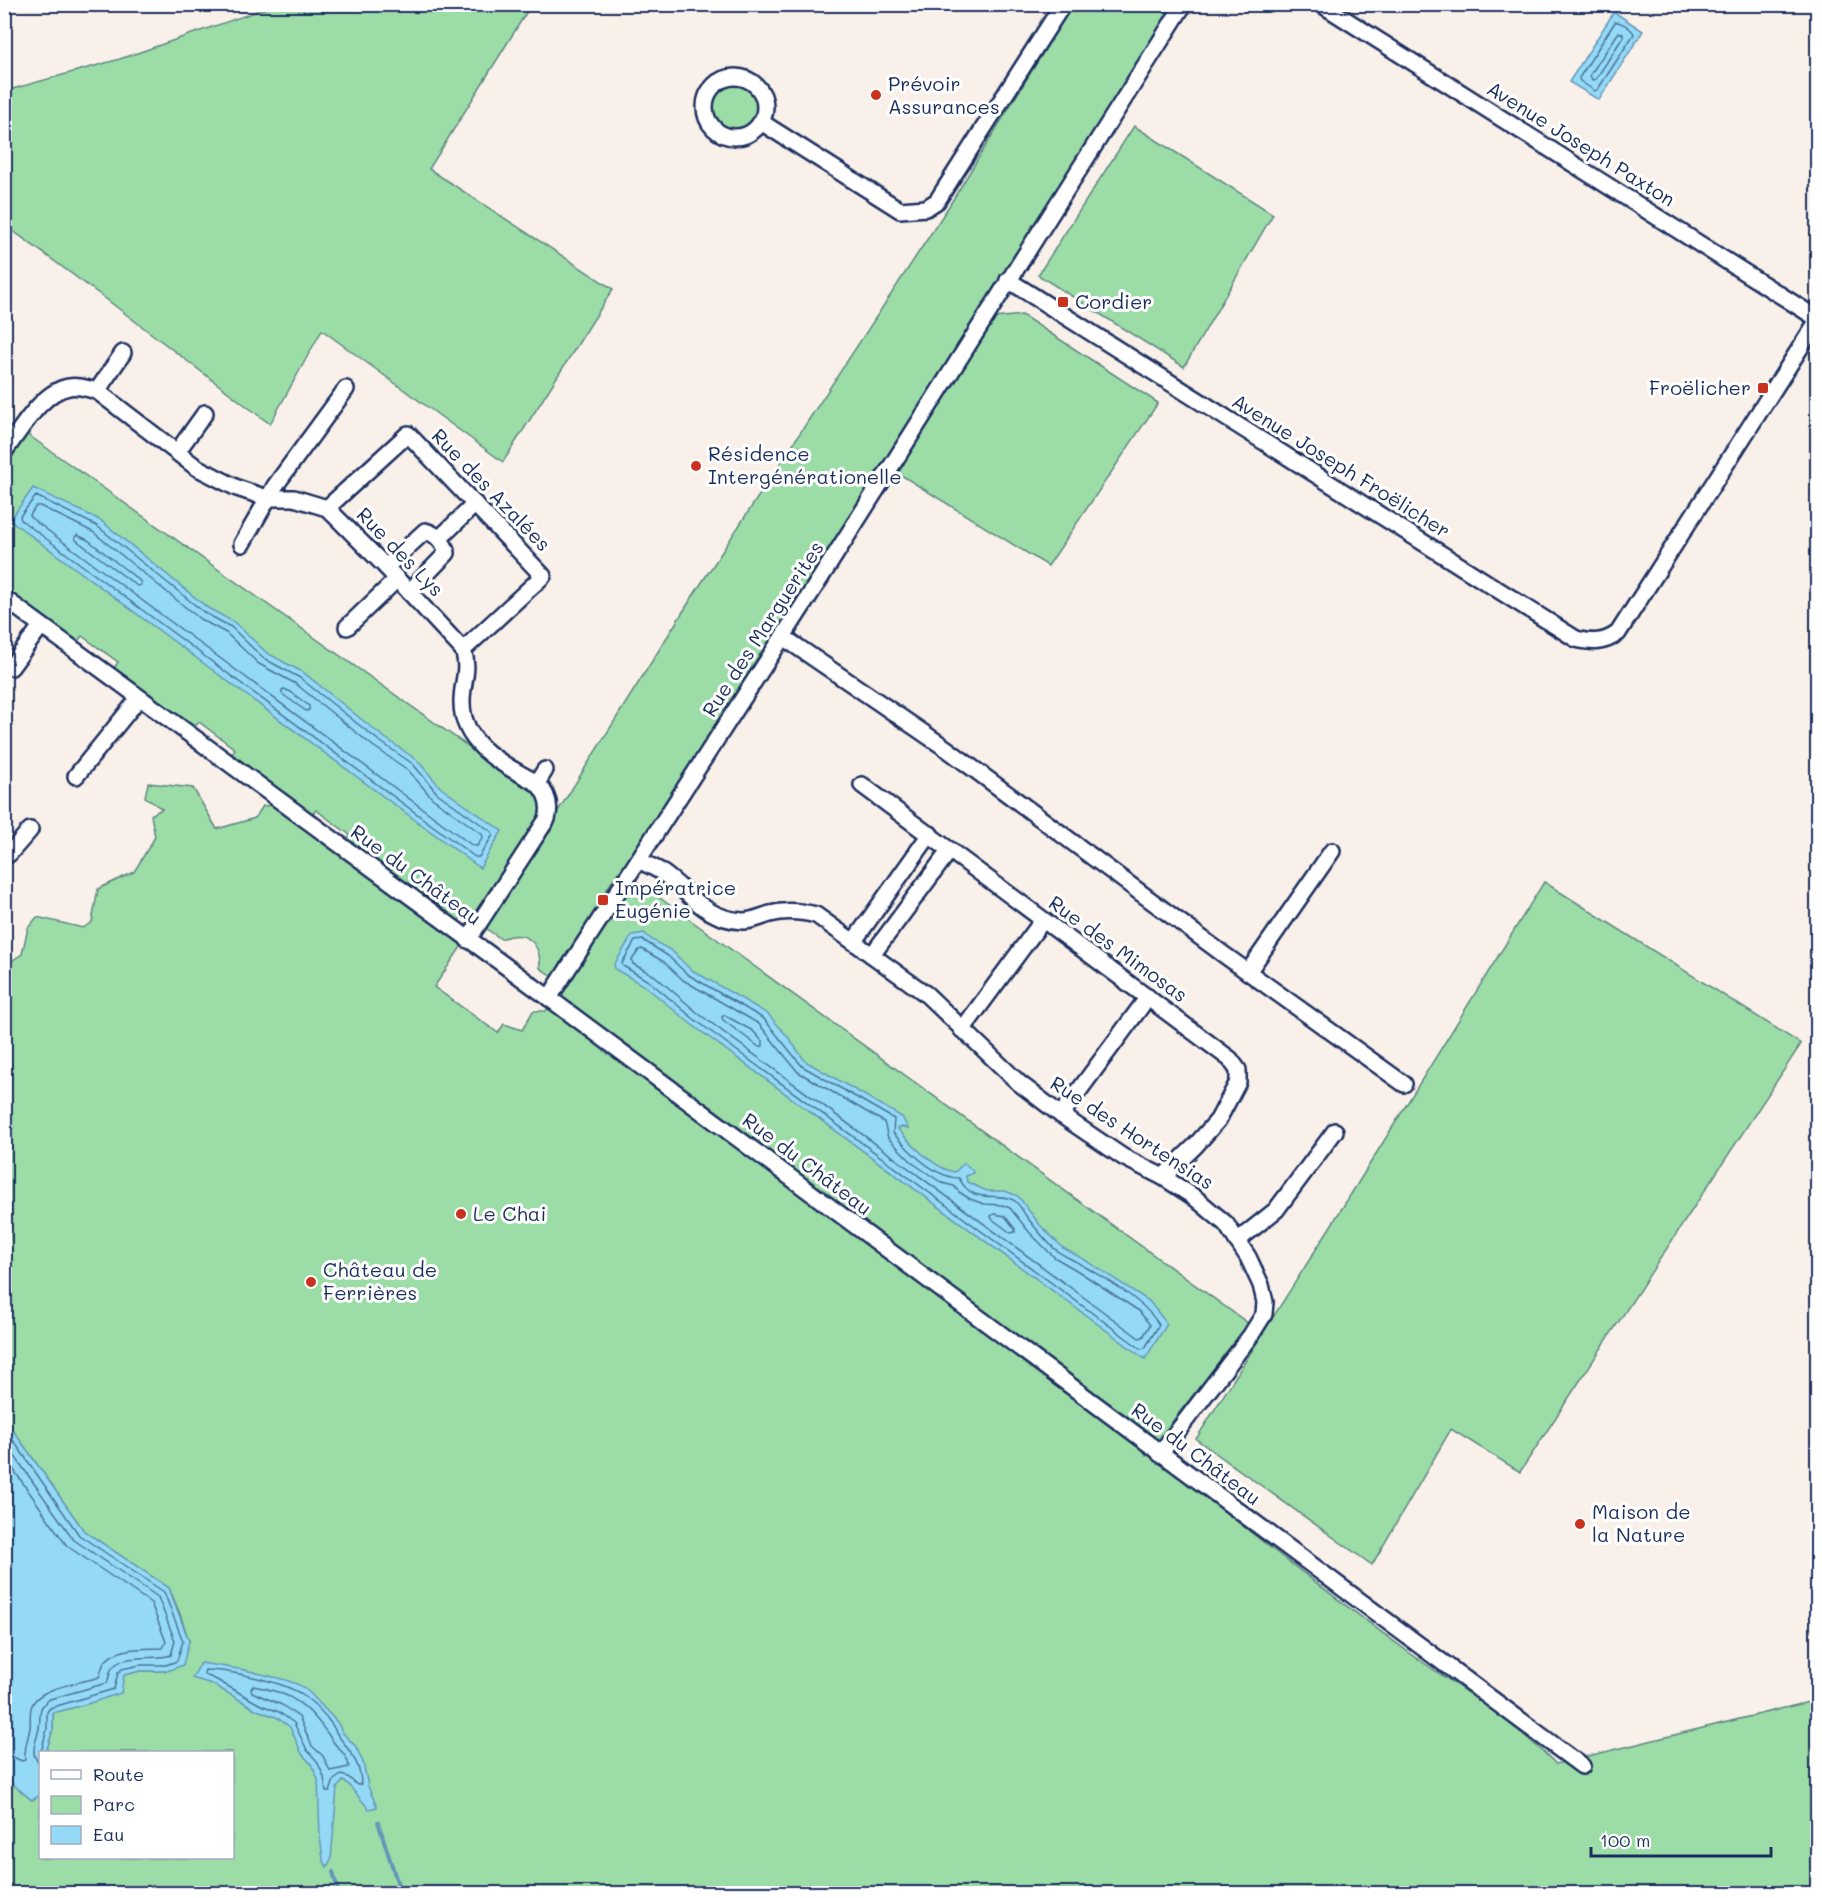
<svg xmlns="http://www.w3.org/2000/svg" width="1822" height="1898" font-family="Mali,sans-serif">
<rect width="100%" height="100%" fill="#f9f0e9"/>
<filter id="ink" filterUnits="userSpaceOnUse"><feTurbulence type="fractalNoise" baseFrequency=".0167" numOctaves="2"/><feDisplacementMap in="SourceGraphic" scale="12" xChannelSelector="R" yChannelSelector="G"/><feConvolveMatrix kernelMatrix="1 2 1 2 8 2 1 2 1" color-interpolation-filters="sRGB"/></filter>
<g filter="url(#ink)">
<g fill="#9cdda7" stroke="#5c8682" stroke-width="1.5">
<path d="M 275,5 L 531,5 L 429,169 L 613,289 L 503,462 L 322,330 L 270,424 L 106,299 L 5,225 L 5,91 L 120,59 Z"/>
<path d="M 1072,5 L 1177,5 L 625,875 L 618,872 L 596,906 L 601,911 L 555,978 L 540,968 C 541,942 526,929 501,939 L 484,927 L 545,830 L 550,832 L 555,822 L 558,811 L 691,599 L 949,206 Z"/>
<circle cx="735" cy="106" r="22"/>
<path d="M 1134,126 L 1273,214 L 1184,367 L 1038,275 Z"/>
<path d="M 1022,315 L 1158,403 L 1048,566 L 896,472 L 994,318 Z"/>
<path d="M 24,432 L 541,798 L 545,807 L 477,918 L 466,911 L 457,923 L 344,845 L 350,835 L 316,810 L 308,819 L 228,759 L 235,749 L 199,722 L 191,731 L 112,671 L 118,662 L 82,636 L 75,645 L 5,592 L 5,459 Z"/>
<path d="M 148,783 L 193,788 L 217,829 L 255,818 L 263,806 L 275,805 L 463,944 L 434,987 L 498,1033 L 504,1024 L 522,1030 L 533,1011 L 546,1011 L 559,996 L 635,880 L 1249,1324 L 1146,1455 L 1154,1456 C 1237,1522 1321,1588 1407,1651 C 1457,1687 1512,1720 1556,1764 L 1817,1700 L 1817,1893 L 5,1893 L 5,1778 L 32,1800 L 40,1795 L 40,1858 L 232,1858 L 232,1752 L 46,1752 L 53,1729 L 53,1712 L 87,1704 L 123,1675 L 140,1671 L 167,1671 L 189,1641 L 180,1614 L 169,1588 L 84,1531 L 15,1433 L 5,1424 L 4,966 L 22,954 L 28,928 L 37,917 L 83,928 L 92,922 L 98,889 L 134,872 L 155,837 L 151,815 L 162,809 L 145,797 Z"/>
<path d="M 1544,882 L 1801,1044 L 1520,1472 L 1451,1429 L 1372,1565 L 1196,1439 L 1358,1183 Z"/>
</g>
<g fill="#94daf6" stroke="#6496b9" stroke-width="1.5">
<path d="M 1614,12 L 1643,31 L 1599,100 L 1569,82 Z"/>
<path d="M 33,488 L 100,520 L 208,608 L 234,622 L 267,653 L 304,673 L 381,735 L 417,760 L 441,788 L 502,831 L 480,868 L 10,520 Z"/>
<path d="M 644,933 L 652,940 L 672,951 L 690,969 L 768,1014 L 788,1037 L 805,1061 L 902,1117 L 908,1128 L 902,1127 L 897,1128 C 910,1143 935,1169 955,1172 L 964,1163 L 972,1170 L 973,1173 L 966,1176 L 967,1182 L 987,1191 L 1005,1191 L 1018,1196 L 1040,1225 L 1063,1248 L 1085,1260 L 1149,1301 L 1167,1324 L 1145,1359 L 691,1024 L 646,987 L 615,969 L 614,965 L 632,935 Z"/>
<path d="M 5,1424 L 15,1433 L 84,1531 L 169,1588 L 189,1641 L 183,1665 L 167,1671 L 140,1671 L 124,1675 L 121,1693 L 87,1704 L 53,1713 L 53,1729 L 46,1752 L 40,1752 L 40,1795 L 32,1800 L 5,1778 Z"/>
<path d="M 201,1663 L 245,1670 L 286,1680 L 299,1685 L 309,1692 L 337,1722 L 343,1733 L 356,1747 L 363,1762 L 368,1786 L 377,1807 L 369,1809 L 347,1783 L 343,1781 L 337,1788 L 331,1859 L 327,1867 L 323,1859 L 320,1836 L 318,1779 L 311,1764 L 302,1754 L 290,1727 L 276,1717 L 257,1710 L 212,1684 L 192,1678 Z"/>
</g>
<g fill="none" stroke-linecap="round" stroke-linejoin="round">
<g stroke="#4b739b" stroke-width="1.5">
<path d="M 1615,22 C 1621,21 1632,29 1634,34 L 1598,89 L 1595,91 L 1580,81 L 1579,78 Z"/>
<path d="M 1619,32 L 1623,34 L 1623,37 L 1596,79 L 1592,80 L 1590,75 Z"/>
<path d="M 36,496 L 97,526 L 205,613 L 231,627 L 263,658 L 300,678 L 378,740 L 413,764 L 437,793 L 492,832 L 493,835 L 479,857 L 475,857 L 21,520 L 20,516 Z"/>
<path d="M 36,506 L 40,506 L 93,532 L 200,619 L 226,633 L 259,664 L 296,684 L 373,746 L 408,770 L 432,798 L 482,834 L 483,837 L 477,846 L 473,846 L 31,518 L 30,515 Z"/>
<path d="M 77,535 L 88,540 L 140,581 L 141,585 L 137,586 L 76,540 L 75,537 Z"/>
<path d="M 284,689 L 291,692 L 309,706 L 309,710 L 306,711 L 282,694 L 282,690 Z"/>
<path d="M 643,940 L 668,956 L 687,974 L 764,1019 L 802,1066 L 894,1119 L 893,1133 C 908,1150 936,1178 959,1178 C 973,1207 998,1190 1015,1201 C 1019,1204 1023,1211 1026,1216 C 1036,1228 1047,1244 1060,1253 C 1066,1257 1074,1260 1080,1264 C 1105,1278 1145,1301 1159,1325 L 1145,1348 L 1141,1349 L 694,1019 L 650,982 L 623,966 L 622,963 L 635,941 Z"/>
<path d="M 642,949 L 664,962 L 683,980 L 759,1024 L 798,1072 L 884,1122 L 888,1138 L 914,1164 L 942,1183 L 954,1186 L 959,1192 L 970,1199 L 984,1204 L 1002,1205 L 1010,1208 L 1030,1233 L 1054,1257 L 1078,1271 L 1139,1311 L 1150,1325 L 1143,1337 L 1139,1338 L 699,1014 L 655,976 L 633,964 L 632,960 L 639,950 Z"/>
<path d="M 724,1015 L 753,1031 L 763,1042 L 763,1046 L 759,1047 L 723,1020 L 722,1017 Z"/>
<path d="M 994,1214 L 1005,1216 L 1015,1229 L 1015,1232 L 1011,1233 L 992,1219 L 991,1216 Z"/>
<path d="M 4,1432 L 11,1437 L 79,1535 L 164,1592 L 183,1641 L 177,1661 L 166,1665 L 140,1665 L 122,1669 L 118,1673 L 114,1689 L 50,1708 L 47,1712 L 47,1729 L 41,1752"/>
<path d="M 4,1441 L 74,1540 L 158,1597 L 175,1641 L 171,1655 C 156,1661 120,1652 111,1670 C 109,1674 109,1679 107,1683 L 50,1699 C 37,1706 41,1716 39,1728 C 37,1742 28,1753 40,1764"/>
<path d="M 4,1456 L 67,1546 L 151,1603 L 166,1642 L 163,1648 C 145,1649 116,1646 104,1663 C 102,1667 101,1673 99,1677 C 82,1683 39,1687 32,1705 C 29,1712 31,1720 30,1728 C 28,1739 24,1748 25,1760 L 22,1761 L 13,1757 L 4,1756"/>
<path d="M 205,1670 C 228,1670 286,1682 304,1696 C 314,1703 326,1716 333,1726 C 335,1730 337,1735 340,1738 C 351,1753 361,1765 361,1784 L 357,1785 L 348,1777 L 341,1775 L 334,1780 L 330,1792 L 326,1792 L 324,1777 L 317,1761 L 307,1750 L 294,1723 L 279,1712 L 259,1704 L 215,1679 L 205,1675 L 204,1673 Z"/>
<path d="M 253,1686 C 293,1692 310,1707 332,1740 C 338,1749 348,1755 349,1767 L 330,1771 L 323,1756 L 312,1746 L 299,1717 L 282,1705 L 252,1692 L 251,1689 Z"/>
</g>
<g stroke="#6496b9" stroke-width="4">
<path d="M 378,1822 L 401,1894"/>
<path d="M 333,1872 L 339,1894"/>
</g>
<g stroke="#1b2f5e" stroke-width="20">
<g id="minor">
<path d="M 1321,4 L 1818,319"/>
<circle cx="735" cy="107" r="30"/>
<path d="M 761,122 L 900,210 L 926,208 L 937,201 L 1063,4"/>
<path d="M 1008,280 L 1576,639 C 1593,643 1604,643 1618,633 L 1818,320"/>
<path d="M 97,391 L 123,353"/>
<path d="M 4,452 C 20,431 42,391 69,387 C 79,385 88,389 97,391 L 196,467 L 237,488 L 267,498 L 294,498 L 327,508 L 386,567 L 463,650 C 470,670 462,682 462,701 C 461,745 504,765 537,783 C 547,793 551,805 547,819 L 468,940"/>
<path d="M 177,452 L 205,413"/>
<path d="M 327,508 L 408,434 L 543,576 L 463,650"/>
<path d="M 439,539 L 475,504"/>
<path d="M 242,544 L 275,486 L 346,389"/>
<path d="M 386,567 L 425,531 C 436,534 444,542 447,553 L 409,592"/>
<path d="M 4,598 L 549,998 L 1582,1766"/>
<path d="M 347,627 L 397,579"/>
<path d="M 783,637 L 947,749 L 1223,954 L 1404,1084"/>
<path d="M 11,667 L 41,626"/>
<path d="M 76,776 L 139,698"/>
<path d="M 537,783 L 545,770"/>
<path d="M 862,785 L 1230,1059 L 1238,1070 L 1238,1082 L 1218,1120 L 1195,1146 L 1163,1177"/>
<path d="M 4,850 L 9,854 L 30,830"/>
<path d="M 639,860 C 646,864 653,867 660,871 C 689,890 702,919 743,921 C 753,921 760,917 770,914 C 785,910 800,911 816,915 L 926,994 L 1019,1083 L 1061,1115 L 1123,1157 L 1163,1177 L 1194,1197 L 1226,1224 L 1248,1257 L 1261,1285 L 1265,1302 L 1264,1314 L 1251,1335 L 1160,1454"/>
<path d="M 854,941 L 930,834"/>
<path d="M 872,955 L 950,850"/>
<path d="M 1248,972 L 1332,851"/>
<path d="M 549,998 L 804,604 L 1184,4"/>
<path d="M 962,1030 L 1043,920"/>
<path d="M 1061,1115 L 1148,997"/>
<path d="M 1237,1241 L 1276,1210 L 1335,1131"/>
</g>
</g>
<use href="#minor" stroke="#fff" stroke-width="15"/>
</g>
</g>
<g fill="#c8321e" stroke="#fff" stroke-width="2">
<circle cx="876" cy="95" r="6"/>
<rect x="1057" y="296" width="12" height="12" rx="3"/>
<rect x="1757" y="382" width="12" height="12" rx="3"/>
<circle cx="696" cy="466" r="6"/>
<rect x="597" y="894" width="12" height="12" rx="3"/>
<circle cx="461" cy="1214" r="6"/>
<circle cx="311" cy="1282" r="6"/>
<circle cx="1580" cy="1524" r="6"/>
</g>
<g text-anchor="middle" stroke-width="6" stroke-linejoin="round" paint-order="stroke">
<g font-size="20" fill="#1b2f5e" stroke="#fff" text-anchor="start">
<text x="888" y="91">Prévoir<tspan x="888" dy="23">Assurances</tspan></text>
<text x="1075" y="309">Cordier</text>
<text x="1751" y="395" text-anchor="end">Froëlicher</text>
<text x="708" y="461">Résidence<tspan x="708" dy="23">Intergénérationelle</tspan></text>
<text x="615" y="895">Impératrice<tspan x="615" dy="23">Eugénie</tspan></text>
<text x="473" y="1221">Le Chai</text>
<text x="323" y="1277">Château de<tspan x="323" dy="23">Ferrières</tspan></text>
<text x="1592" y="1519">Maison de<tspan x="1592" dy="23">la Nature</tspan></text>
</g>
<g font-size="20" fill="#1b2f5e" stroke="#fff">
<text transform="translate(1581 144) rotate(32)" y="7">Avenue Joseph Paxton</text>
<text transform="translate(1341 466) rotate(32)" y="7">Avenue Joseph Froëlicher</text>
<text transform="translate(491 490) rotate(46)" y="7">Rue des Azalées</text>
<text transform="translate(400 552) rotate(46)" y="7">Rue des Lys</text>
<text transform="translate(763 629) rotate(-57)" y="7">Rue des Marguerites</text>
<text transform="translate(416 875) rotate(36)" y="7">Rue du Château</text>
<text transform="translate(1118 949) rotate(36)" y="7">Rue des Mimosas</text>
<text transform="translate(1132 1133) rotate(33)" y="7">Rue des Hortensias</text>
<text transform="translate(807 1164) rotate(37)" y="7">Rue du Château</text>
<text transform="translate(1196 1454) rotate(37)" y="7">Rue du Château</text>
</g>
</g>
<rect width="1822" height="1898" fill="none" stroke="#fff" stroke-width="24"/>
<rect x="12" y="12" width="1798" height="1874" fill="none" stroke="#1b2f5e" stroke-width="2" filter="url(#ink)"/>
<rect x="39" y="1751" width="195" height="108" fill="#ffffff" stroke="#a4acbf" stroke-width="1.5"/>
<rect x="51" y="1770" width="30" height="9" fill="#ffffff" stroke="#a4acbf" stroke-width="1.5"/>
<text x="93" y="1781" font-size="18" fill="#1b2f5e">Route</text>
<rect x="51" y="1796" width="30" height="18" fill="#9cdda7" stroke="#a4acbf" stroke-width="1.5"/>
<text x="93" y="1811" font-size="18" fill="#1b2f5e">Parc</text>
<rect x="51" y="1826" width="30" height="18" fill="#94daf6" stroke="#a4acbf" stroke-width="1.5"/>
<text x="93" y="1841" font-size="18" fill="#1b2f5e">Eau</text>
<path d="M1591 1847v9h180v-9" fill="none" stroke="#1b2f5e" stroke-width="3"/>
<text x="1600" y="1847" font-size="18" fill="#1b2f5e" stroke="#ffffff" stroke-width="4.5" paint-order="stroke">100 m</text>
</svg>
